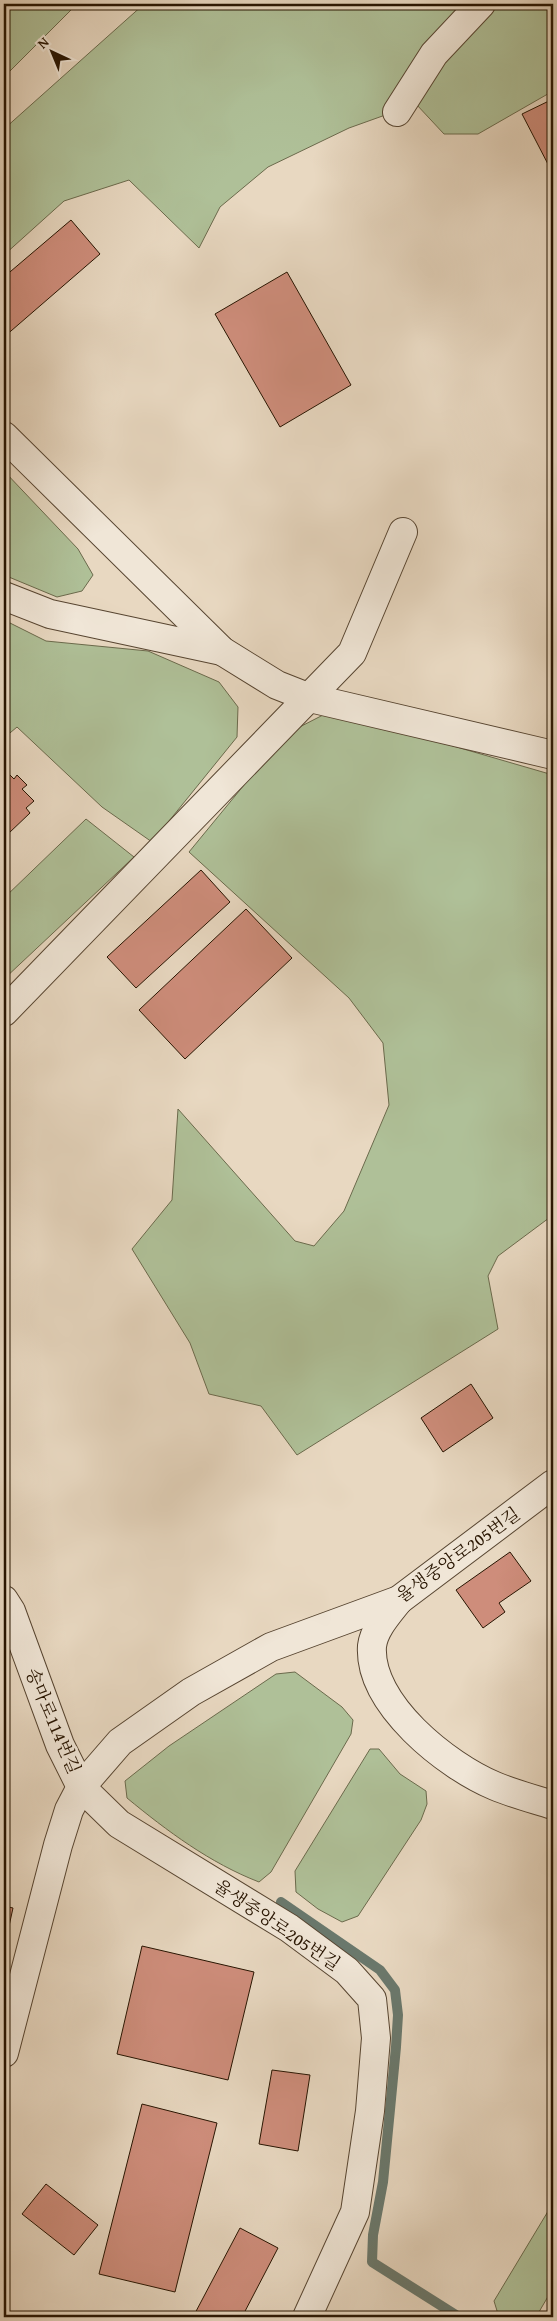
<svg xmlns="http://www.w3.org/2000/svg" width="557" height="2321" font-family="'Gentium Book Plus','Noto Serif KR',serif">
<rect width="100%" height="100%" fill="#e8d8c1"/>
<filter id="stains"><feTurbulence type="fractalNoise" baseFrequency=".004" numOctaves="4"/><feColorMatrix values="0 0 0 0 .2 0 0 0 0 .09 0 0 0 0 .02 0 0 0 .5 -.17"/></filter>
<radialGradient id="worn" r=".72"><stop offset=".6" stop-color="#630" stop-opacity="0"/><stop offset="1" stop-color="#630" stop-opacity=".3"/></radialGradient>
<g fill="#afc098" stroke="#6b6a4c">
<path d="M 4,4 L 77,4 L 4,77 Z"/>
<path d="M 144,4 L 553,4 L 553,91 L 478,134 L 444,134 L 416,104 L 349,128 L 268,167 L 220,207 L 199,248 L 129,180 L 64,201 L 4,255 L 4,129 Z"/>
<path d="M 4,471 L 78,549 L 93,575 L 82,591 L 57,597 L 4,575 Z"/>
<path d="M 4,620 L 46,641 L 148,651 L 219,682 L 238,707 L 237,737 L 152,842 L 102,807 L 17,727 L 4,738 Z"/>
<path d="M 323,715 L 381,725 L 553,775 L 553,1215 L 498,1256 L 488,1276 L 498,1329 L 297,1455 L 261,1406 L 209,1394 L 190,1343 L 132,1249 L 172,1200 L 178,1109 L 295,1241 L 314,1246 L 344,1211 L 389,1105 L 383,1043 L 349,998 L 189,852 L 286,734 Z"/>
<path d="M 86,819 L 134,857 L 4,979 L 4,898 Z"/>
<path d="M 295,1672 L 342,1707 L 353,1720 L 351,1734 L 271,1872 L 259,1882 C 210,1863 167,1831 127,1798 L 125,1781 L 169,1746 L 276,1674 Z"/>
<path d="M 370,1749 L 379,1749 L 400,1774 L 426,1791 L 427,1804 L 421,1820 L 358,1916 L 342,1922 L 318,1909 L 296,1892 L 295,1871 Z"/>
<path d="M 553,2203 L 553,2288 L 536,2317 L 502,2317 L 498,2314 L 494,2301 Z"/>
</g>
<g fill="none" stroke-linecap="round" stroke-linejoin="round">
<path stroke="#6a786c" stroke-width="10" d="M 281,1902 L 380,1970 L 395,1990 L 398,2015 L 396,2047 L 383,2182 L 373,2235 L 372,2262 L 459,2317"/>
</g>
<g fill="#ce8d7b" stroke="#271401">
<path d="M 553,99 L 553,167 L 550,168 L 522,114 Z"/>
<path d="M 71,220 L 100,254 L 4,337 L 4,277 Z"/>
<path d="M 287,272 L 351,385 L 280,427 L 215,314 Z"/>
<path d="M 4,769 L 14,779 L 17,775 L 27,785 L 22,789 L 34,801 L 26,808 L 30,813 L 9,833 L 6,829 L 4,831 Z"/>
<path d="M 201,870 L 230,902 L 136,988 L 107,957 Z"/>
<path d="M 246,909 L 292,958 L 185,1059 L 139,1010 Z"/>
<path d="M 471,1384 L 493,1418 L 443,1452 L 421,1418 Z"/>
<path d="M 510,1552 L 531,1581 L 499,1603 L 505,1612 L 483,1628 L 456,1590 Z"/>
<path d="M 4,1906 L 13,1908 L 4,1949 Z"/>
<path d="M 142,1946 L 254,1972 L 228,2080 L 117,2054 Z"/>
<path d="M 272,2070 L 310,2075 L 298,2151 L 259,2144 Z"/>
<path d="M 142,2104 L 217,2123 L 175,2292 L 99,2274 Z"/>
<path d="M 46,2184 L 98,2225 L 74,2255 L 22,2214 Z"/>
<path d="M 240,2228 L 278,2248 L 242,2317 L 193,2317 Z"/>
</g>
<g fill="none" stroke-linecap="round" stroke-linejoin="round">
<g stroke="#574531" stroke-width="30">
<g id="minor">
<path d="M 397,112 L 434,54 L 481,4"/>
<path d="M 4,436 L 222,651 L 277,685 L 310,698 L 553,755"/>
<path d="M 4,596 L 50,614 L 222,651"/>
<path d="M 4,1012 L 352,653 L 403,532"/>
<path d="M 4,1600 L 11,1611 L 60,1745 L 81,1787 L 119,1824 L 289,1928 L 347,1971 L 372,1999 L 376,2038 L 370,2111 L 355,2212 L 307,2317"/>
<path d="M 399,1600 C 388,1614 374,1629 372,1646 C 368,1704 447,1766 495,1786 C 514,1794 534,1799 553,1805"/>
<path d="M 4,2053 L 58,1845 L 69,1810 L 81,1787 L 120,1742 L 191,1692 L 271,1647 L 399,1600 L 553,1484"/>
</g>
</g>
<path stroke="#271401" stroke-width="3" stroke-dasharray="1 2.5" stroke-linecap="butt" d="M 550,2317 L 553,2312"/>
<use href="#minor" stroke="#f0e6d7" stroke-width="28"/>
</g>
<g text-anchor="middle" stroke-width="5" stroke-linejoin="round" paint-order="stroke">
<g font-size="18" fill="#271401" stroke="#f0e6d7">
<text transform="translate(458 1555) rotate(-36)" y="6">율생중앙로205번길</text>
<text transform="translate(53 1721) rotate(67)" y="6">송마로114번길</text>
<text transform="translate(277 1925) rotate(34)" y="6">율생중앙로205번길</text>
</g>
</g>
<rect width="557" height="2321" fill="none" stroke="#e8d8c1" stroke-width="20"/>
<rect x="5" y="5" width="547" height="2311" fill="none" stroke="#271401" stroke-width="2.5"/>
<rect x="10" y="10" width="537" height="2301" fill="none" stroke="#271401"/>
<g transform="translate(52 52) rotate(316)" stroke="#f0e6d7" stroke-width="4" paint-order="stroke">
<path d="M0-4L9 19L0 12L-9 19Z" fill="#271401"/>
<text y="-8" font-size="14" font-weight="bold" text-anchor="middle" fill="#271401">N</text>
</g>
<rect width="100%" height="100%" filter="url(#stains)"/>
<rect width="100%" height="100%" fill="url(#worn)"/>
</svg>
